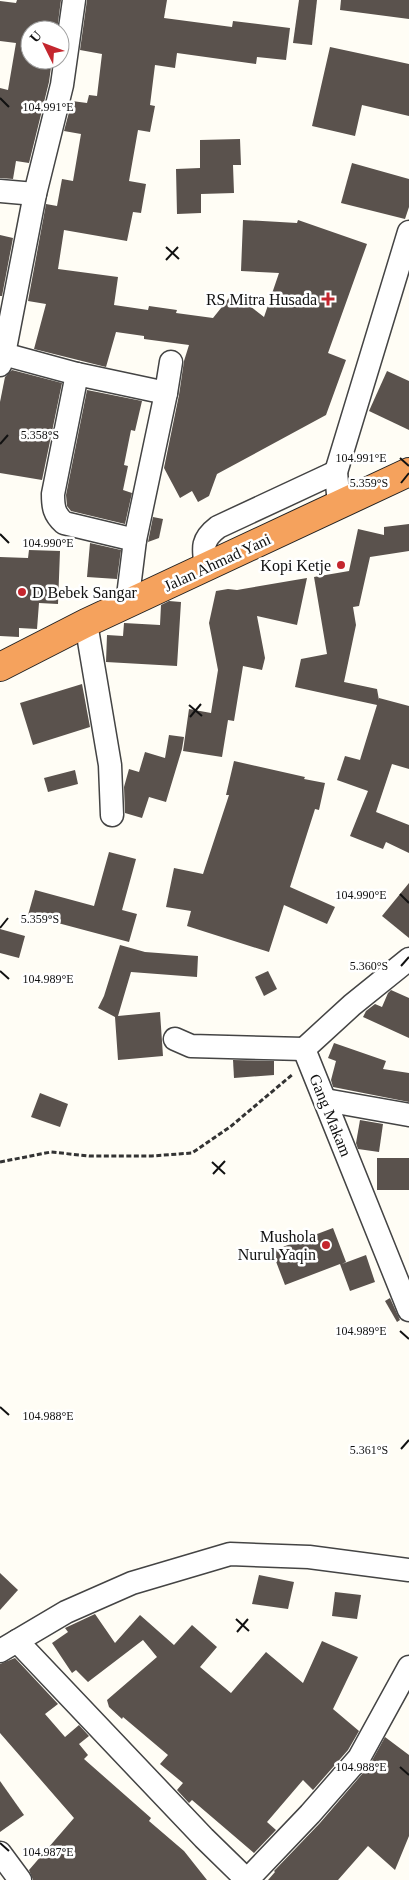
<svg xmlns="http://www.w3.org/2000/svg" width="409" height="1880" font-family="Georgia,serif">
<rect width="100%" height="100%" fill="#fffdf5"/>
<g fill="#5a524d">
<path d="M 17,0 L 61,0 L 57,30 L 30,30 L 30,60 L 52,60 L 49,82 L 29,163 L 16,161 L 13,179 L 0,178 L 0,88 L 8,90 L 16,43 L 0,41 L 0,1 L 16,3 Z"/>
<path d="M 87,0 L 167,0 L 164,18 L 232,27 L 233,21 L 290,28 L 286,60 L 257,57 L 256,64 L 177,53 L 175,68 L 155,65 L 150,105 L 155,106 L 150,132 L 138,130 L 129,181 L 146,184 L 141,213 L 133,212 L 127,241 L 64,230 L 58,269 L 118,277 L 114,305 L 148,310 L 149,306 L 177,310 L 176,313 L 213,318 L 233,293 L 264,317 L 279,273 L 241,271 L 243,220 L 297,223 L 298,220 L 367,244 L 328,353 L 346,360 L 326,415 L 217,474 L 209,496 L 198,502 L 192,491 L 180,498 L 164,468 L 179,395 L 184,361 L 189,345 L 144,339 L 144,336 L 116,332 L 106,367 L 34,349 L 46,304 L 28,301 L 46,204 L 57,206 L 62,179 L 73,181 L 81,134 L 64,131 L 72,101 L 87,103 L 89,95 L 97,96 L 102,54 L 80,50 Z"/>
<path d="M 299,0 L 317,0 L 312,45 L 293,43 Z"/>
<path d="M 341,0 L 409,0 L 409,19 L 340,10 Z"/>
<path d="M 330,47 L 409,64 L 409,116 L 362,105 L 355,136 L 312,126 Z"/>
<path d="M 240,139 L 241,165 L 233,165 L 234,193 L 201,194 L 201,213 L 177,214 L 176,169 L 200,168 L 200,140 Z"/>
<path d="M 352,163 L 409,179 L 409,207 L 405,219 L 341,203 Z"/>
<path d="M 0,235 L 13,238 L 2,296 L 0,296 Z"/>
<path d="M 12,370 L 62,383 L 42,480 L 0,473 L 0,402 L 5,377 Z"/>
<path d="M 387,371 L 409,381 L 409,430 L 369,411 Z"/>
<path d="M 87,390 L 142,401 L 135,431 L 131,430 L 124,465 L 128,466 L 123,490 L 132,493 L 125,524 L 71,511 L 67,506 L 66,495 Z"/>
<path d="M 153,517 L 163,519 L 159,538 L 148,542 Z"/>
<path d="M 409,524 L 409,551 L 370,557 L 359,606 L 353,607 L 356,625 L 344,682 L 377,689 L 379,700 L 379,698 L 409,706 L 409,769 L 392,764 L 376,812 L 409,825 L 409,853 L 386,842 L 383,849 L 350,836 L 368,791 L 337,780 L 345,756 L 360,760 L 377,705 L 295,687 L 301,659 L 327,654 L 314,577 L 349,571 L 358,529 L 384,535 L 384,527 Z"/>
<path d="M 90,543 L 121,550 L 117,579 L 87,577 Z"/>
<path d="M 29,550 L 60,551 L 58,604 L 39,603 L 37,629 L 19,628 L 19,637 L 0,636 L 0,557 L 28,558 Z"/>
<path d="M 307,578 L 297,625 L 257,616 L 265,658 L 262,670 L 243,666 L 234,721 L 228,720 L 222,757 L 183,751 L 189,709 L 211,713 L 218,670 L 209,623 L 216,591 L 228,589 L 237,590 Z"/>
<path d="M 169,601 L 181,602 L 177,666 L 106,662 L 107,635 L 123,636 L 124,623 L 160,625 L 161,605 Z"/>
<path d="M 82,684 L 90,727 L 33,745 L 20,703 Z"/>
<path d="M 169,735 L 184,737 L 182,749 L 166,802 L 149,797 L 142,818 L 125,813 L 124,787 L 129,769 L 139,772 L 145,752 L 165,758 Z"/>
<path d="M 234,761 L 305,777 L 304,779 L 325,783 L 319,810 L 315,809 L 290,887 L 335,907 L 327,924 L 284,905 L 269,952 L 187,926 L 191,911 L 166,907 L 174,868 L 203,874 L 229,795 L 226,795 Z"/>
<path d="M 75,770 L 78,784 L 48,792 L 44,778 Z"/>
<path d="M 109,852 L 136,859 L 122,910 L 137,914 L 129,942 L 28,915 L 35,890 L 94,906 Z"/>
<path d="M 409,883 L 409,938 L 382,916 Z"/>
<path d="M 0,929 L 25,936 L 19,958 L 0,953 Z"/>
<path d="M 120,945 L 145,952 L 198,956 L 197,977 L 131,972 L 118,1016 L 160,1012 L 163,1056 L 118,1060 L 115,1017 L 98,1008 L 104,996 Z"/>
<path d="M 268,971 L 277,989 L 264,996 L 255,977 Z"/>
<path d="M 391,990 L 409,998 L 409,1038 L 363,1017 L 366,1011 L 375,1004 L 382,1007 L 388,993 Z"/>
<path d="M 334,1043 L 386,1061 L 383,1069 L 409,1073 L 409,1102 L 333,1087 L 331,1080 L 336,1061 L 328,1058 Z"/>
<path d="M 233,1060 L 274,1061 L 274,1075 L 234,1078 Z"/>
<path d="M 40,1093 L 68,1104 L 60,1127 L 31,1117 Z"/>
<path d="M 360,1120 L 383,1124 L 379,1152 L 358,1149 L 356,1143 Z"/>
<rect x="377" y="1158" width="32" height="32"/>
<path d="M 333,1228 L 346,1262 L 342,1264 L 366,1255 L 375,1282 L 350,1291 L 340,1264 L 285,1285 L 272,1251 Z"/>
<path d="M 390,1298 L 400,1320 L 397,1322 L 385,1301 Z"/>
<path d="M 0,1573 L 18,1590 L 0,1610 Z"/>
<path d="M 259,1575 L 294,1582 L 288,1609 L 252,1604 Z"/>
<path d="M 335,1592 L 361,1595 L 357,1619 L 332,1616 Z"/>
<path d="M 95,1614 L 115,1643 L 140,1615 L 174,1645 L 192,1625 L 217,1647 L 200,1667 L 231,1693 L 266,1652 L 303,1683 L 322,1641 L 358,1657 L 333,1709 L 359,1731 L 348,1750 L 313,1790 L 303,1780 L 267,1822 L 276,1830 L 254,1853 L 192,1800 L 189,1803 L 177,1790 L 183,1783 L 160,1764 L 168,1755 L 123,1717 L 122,1719 L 109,1707 L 107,1700 L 157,1657 L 143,1640 L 88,1682 L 76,1670 L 72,1673 L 52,1643 L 68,1632 L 65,1628 Z"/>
<path d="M 15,1658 L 58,1704 L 45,1714 L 65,1737 L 79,1725 L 89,1736 L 79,1744 L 88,1755 L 84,1759 L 151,1818 L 149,1821 L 184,1851 L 207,1880 L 33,1880 L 29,1870 L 74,1818 L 0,1733 L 0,1664 Z"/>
<path d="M 385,1737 L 409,1755 L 409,1836 L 395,1870 L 368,1846 L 338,1880 L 268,1880 L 275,1872 L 274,1871 L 320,1823 L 369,1766 Z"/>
<path d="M 0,1781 L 24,1815 L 0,1832 Z"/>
</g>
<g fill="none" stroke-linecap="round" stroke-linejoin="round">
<g stroke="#444" stroke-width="25">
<g id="minor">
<path d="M 0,191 L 35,194"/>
<path d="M 0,353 L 77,374 L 166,393"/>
<path d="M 0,365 L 4,354 L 35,194 L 62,85 L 74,0"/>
<path d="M 77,374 L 53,494 C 53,507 54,514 64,523 L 135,540"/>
<path d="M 336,472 L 409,232"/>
<path d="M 206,567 C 203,548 201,540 218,527 L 336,472 L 339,505"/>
<path d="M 127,604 L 135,540 L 166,393 L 171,362"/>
<path d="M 86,623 L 110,765 L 112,815"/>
<path d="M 409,959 L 352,1005 L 304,1049 L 409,1310"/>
<path d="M 175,1039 L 191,1046 L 304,1049"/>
<path d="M 325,1100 L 409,1115"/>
<path d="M 17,1641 L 204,1838 L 247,1880"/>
<path d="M 0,1651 L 66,1612 L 132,1583 L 230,1554 L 309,1557 L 409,1570"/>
<path d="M 0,1853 L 20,1880"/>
<path d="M 247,1880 L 310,1814 L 359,1758 L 409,1667"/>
</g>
</g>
<g stroke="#222" stroke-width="30">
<path id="highway" d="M 0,667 L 86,623 L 409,472"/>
</g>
<path stroke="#333" stroke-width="3" stroke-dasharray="5 2.5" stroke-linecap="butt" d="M 0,1162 L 51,1152 L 89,1156 L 152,1156 L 192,1153 L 230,1127 L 293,1074"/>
<use href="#minor" stroke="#fff" stroke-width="22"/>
<use href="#highway" stroke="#f5a25d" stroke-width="28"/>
</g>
<path fill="none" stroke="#111" stroke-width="2" d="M 0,98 L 9,107M 166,247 L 179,259M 166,260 L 178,247M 0,444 L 8,435M 400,458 L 409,466M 401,483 L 409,473M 0,534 L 9,543M 189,705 L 202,716M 190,717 L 201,704M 400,894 L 409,903M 0,928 L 8,918M 401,966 L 409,957M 0,971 L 9,979M 212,1162 L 225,1174M 213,1174 L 225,1161M 400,1331 L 409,1339M 0,1407 L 9,1415M 401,1449 L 409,1440M 236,1619 L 249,1631M 237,1632 L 248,1619M 400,1767 L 409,1775M 0,1843 L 9,1851"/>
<g fill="#c4262e" stroke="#fff" stroke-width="2">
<path d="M325.5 291.5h5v5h5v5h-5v5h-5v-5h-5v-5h5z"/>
<circle cx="341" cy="565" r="5"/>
<circle cx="22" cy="592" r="5"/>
<circle cx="326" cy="1245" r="5"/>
</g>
<g text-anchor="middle" stroke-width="5" stroke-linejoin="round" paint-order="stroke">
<g font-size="16" fill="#111" stroke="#fff" text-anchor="end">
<text x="317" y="305">RS Mitra Husada</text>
<text x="331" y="571">Kopi Ketje</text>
<text x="32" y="598" text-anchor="start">D Bebek Sangar</text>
<text x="316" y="1242">Mushola<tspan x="316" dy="18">Nurul Yaqin</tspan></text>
</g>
<g font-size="16" fill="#111" stroke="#fff">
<text transform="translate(217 562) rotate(-25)" y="6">Jalan Ahmad Yani</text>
<text transform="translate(331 1115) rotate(68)" y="6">Gang Makam</text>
</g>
</g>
<g font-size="12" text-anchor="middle" fill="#111" stroke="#fff" stroke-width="5" stroke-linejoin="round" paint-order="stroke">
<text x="48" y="111">104.991°E</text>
<text x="40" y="439">5.358°S</text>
<text x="361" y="462">104.991°E</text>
<text x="369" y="487">5.359°S</text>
<text x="48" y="547">104.990°E</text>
<text x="361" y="899">104.990°E</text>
<text x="40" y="923">5.359°S</text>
<text x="369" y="970">5.360°S</text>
<text x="48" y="983">104.989°E</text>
<text x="361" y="1335">104.989°E</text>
<text x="48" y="1420">104.988°E</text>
<text x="369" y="1454">5.361°S</text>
<text x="361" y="1771">104.988°E</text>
<text x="48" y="1856">104.987°E</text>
</g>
<g transform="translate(45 45) rotate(312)"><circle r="24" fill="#ffffff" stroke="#a0a0a0"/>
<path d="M0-4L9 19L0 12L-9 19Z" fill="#c4262e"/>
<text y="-8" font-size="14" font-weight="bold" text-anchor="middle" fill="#111111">U</text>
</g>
</svg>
